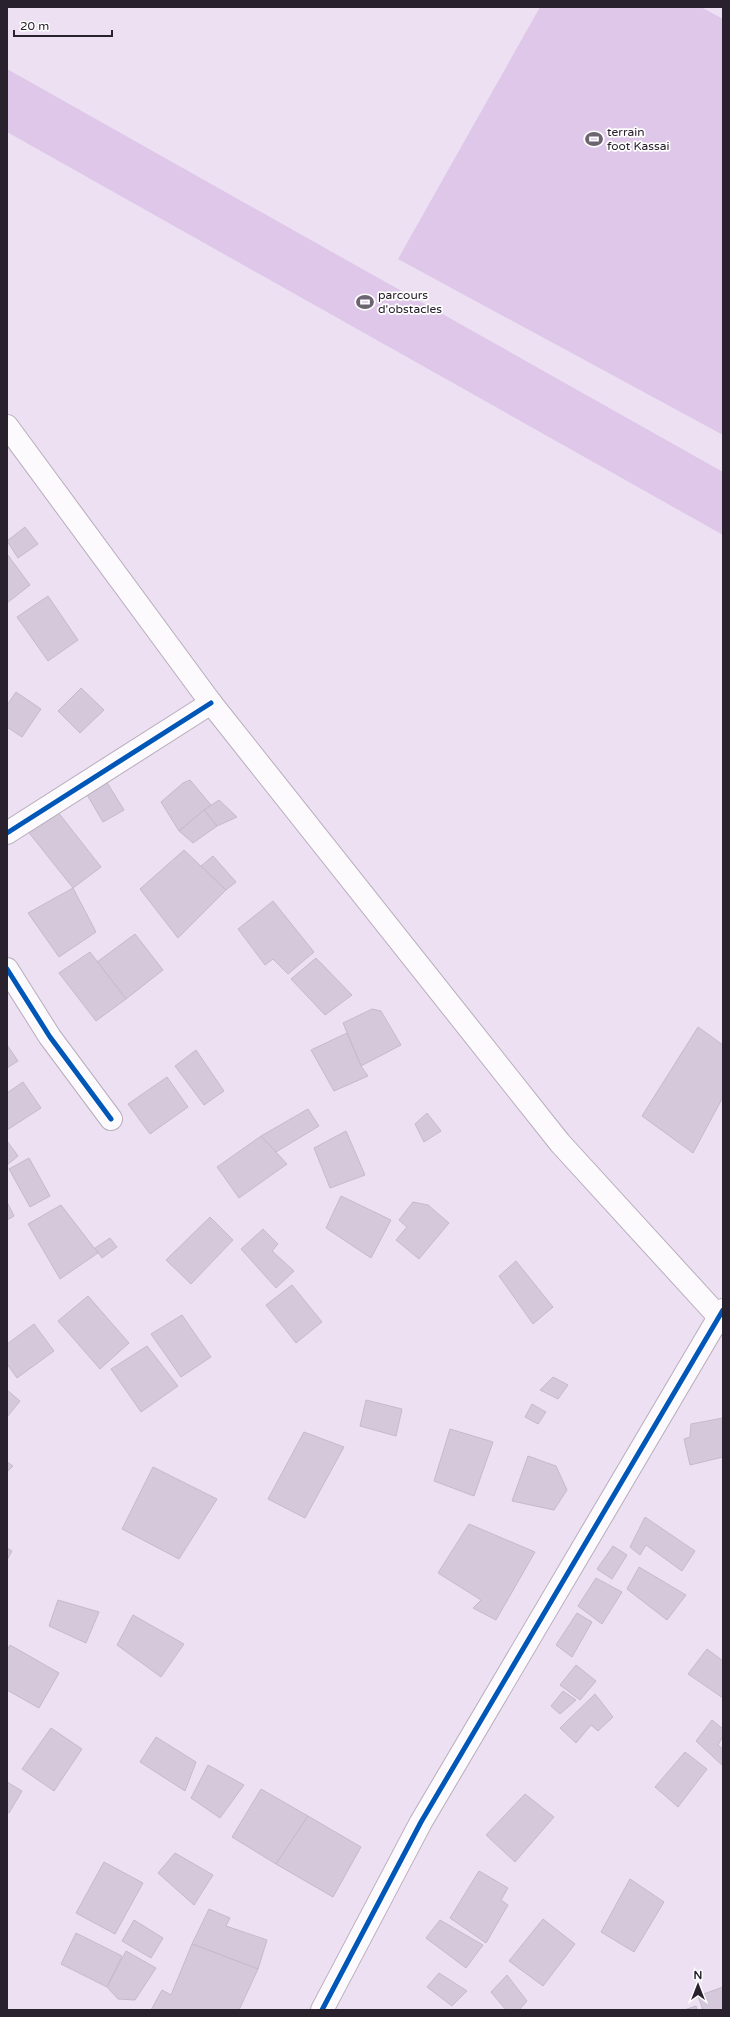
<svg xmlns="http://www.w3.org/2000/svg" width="730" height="2017" font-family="'Varela Round',sans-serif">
<rect width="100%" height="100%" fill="#ece0f2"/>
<g fill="#dec7e9">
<path d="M 540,7 L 701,7 L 723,19 L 723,435 L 398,259 Z"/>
<path d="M 7,69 L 723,472 L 723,535 L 7,132 Z"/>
</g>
<g fill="#d5c8db" stroke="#c4bbc9">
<path d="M 25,527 L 38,544 L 18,558 L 7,541 Z"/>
<path d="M 7,554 L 30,585 L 7,603 Z"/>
<path d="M 48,596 L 78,640 L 48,661 L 17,617 Z"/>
<path d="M 81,688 L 104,710 L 80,733 L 58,711 Z"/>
<path d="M 16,692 L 41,709 L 22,737 L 7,727 L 7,705 Z"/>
<path d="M 190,780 L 211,805 L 179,831 L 161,802 L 183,783 Z"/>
<path d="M 106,781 L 124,810 L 103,822 L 86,793 Z"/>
<path d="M 219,800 L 237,817 L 217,826 L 204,810 Z"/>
<path d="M 54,807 L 101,867 L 73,888 L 26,829 Z"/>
<path d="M 204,810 L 217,826 L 193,843 L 179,831 Z"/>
<path d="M 184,850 L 226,890 L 178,938 L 140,889 Z"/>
<path d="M 213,856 L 236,882 L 226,890 L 201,866 Z"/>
<path d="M 73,888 L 96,932 L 59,957 L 28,913 Z"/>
<path d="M 273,901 L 314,952 L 288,974 L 273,959 L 265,965 L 238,929 Z"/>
<path d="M 135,934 L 163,970 L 126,999 L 97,962 Z"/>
<path d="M 90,952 L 126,999 L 96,1021 L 59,973 Z"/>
<path d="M 316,958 L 352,995 L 325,1015 L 291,979 Z"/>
<path d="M 372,1009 L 381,1011 L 401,1045 L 361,1066 L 343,1023 Z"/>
<path d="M 698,1027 L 723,1045 L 723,1097 L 693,1153 L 642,1116 Z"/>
<path d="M 347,1033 L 361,1066 L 368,1076 L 334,1091 L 311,1050 Z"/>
<path d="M 7,1045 L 18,1061 L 7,1068 Z"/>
<path d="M 196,1050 L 224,1091 L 204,1105 L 175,1066 Z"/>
<path d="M 167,1077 L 188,1107 L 150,1134 L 128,1104 Z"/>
<path d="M 23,1082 L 41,1108 L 7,1130 L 7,1093 Z"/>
<path d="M 308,1109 L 319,1126 L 276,1152 L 261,1136 Z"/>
<path d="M 427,1113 L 441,1131 L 424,1142 L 415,1124 Z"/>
<path d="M 346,1131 L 365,1175 L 330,1188 L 314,1148 Z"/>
<path d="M 261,1136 L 287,1164 L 239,1198 L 217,1167 Z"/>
<path d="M 7,1141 L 18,1156 L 7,1165 Z"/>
<path d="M 29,1158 L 50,1196 L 30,1207 L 9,1169 Z"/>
<path d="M 341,1196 L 391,1220 L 371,1258 L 326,1228 Z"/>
<path d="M 7,1202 L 14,1216 L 7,1220 Z"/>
<path d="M 413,1202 L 428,1205 L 449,1223 L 419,1259 L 396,1240 L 407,1227 L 399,1220 Z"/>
<path d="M 61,1205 L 98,1253 L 60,1279 L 28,1224 Z"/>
<path d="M 210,1217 L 233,1240 L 191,1284 L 166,1260 Z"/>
<path d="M 263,1229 L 278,1244 L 272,1251 L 294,1271 L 276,1288 L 241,1249 Z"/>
<path d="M 110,1238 L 117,1247 L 102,1258 L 95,1248 Z"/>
<path d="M 516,1261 L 553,1307 L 533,1324 L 499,1276 Z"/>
<path d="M 292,1285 L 322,1322 L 296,1343 L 266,1305 Z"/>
<path d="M 88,1296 L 129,1343 L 100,1369 L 58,1321 Z"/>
<path d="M 182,1315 L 211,1357 L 181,1377 L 151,1334 Z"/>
<path d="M 34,1324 L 54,1351 L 17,1378 L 7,1364 L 7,1344 Z"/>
<path d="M 147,1346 L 178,1386 L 141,1412 L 111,1369 Z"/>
<path d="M 553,1377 L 568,1385 L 558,1399 L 540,1390 Z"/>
<path d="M 7,1390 L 20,1401 L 7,1417 Z"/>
<path d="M 366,1400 L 402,1409 L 396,1436 L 360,1426 Z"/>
<path d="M 532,1404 L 546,1412 L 538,1424 L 525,1417 Z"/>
<path d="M 723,1418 L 723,1457 L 690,1465 L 684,1439 L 690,1437 L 691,1424 Z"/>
<path d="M 450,1429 L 493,1442 L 474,1496 L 434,1481 Z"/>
<path d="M 304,1432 L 344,1447 L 305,1518 L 268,1499 Z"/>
<path d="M 528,1456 L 556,1466 L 567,1490 L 554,1510 L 512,1501 Z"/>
<path d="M 7,1462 L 13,1466 L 7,1472 Z"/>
<path d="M 153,1467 L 217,1499 L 179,1559 L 122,1529 Z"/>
<path d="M 645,1517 L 695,1551 L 682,1571 L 646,1545 L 640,1555 L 630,1547 Z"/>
<path d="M 469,1524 L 535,1552 L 496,1620 L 473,1608 L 481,1600 L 438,1573 Z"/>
<path d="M 613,1546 L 627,1555 L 612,1579 L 597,1569 Z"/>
<path d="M 7,1548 L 12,1551 L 7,1560 Z"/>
<path d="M 639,1567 L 686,1595 L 667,1620 L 627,1589 Z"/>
<path d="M 596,1578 L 622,1592 L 602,1624 L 578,1606 Z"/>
<path d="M 58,1600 L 99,1612 L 86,1643 L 49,1626 Z"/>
<path d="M 577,1613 L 592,1622 L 572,1657 L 556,1645 Z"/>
<path d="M 133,1615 L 184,1644 L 161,1677 L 117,1645 Z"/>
<path d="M 10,1645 L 59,1673 L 39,1708 L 7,1690 L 7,1650 Z"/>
<path d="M 707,1649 L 723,1661 L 723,1698 L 688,1674 Z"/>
<path d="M 576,1665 L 596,1681 L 580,1700 L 560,1685 Z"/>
<path d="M 563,1691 L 576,1700 L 560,1714 L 551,1706 Z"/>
<path d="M 595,1694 L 613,1717 L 598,1731 L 591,1725 L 576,1743 L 560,1728 Z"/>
<path d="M 712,1720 L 723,1729 L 723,1736 L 718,1745 L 723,1749 L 723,1766 L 696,1741 Z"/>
<path d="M 51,1728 L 82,1749 L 54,1791 L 22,1769 Z"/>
<path d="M 156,1737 L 196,1762 L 185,1791 L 140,1762 Z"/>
<path d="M 685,1752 L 707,1769 L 678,1807 L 655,1787 Z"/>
<path d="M 208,1765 L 244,1785 L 220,1818 L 191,1798 Z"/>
<path d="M 7,1782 L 22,1791 L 9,1813 L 7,1812 Z"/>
<path d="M 261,1789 L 308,1816 L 276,1864 L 232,1837 Z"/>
<path d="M 525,1794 L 554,1817 L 515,1862 L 486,1835 Z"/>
<path d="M 308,1816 L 361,1847 L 333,1897 L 276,1864 Z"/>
<path d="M 175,1853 L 213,1875 L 194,1905 L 158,1873 Z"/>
<path d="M 104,1862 L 143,1883 L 115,1934 L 76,1913 Z"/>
<path d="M 479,1871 L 508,1888 L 501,1900 L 508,1905 L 486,1943 L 450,1918 Z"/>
<path d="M 630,1879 L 664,1902 L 634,1952 L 601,1932 Z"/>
<path d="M 209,1909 L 230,1918 L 226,1926 L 267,1940 L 258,1969 L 192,1944 Z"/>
<path d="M 543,1919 L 575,1944 L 543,1986 L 509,1961 Z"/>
<path d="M 134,1920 L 163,1938 L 151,1958 L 122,1941 Z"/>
<path d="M 440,1920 L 483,1945 L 466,1968 L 426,1938 Z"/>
<path d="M 76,1933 L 122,1956 L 107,1987 L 61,1964 Z"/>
<path d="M 192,1944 L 258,1969 L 239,2010 L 151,2010 L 162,1990 L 171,1995 Z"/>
<path d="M 126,1951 L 156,1968 L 135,2000 L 118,1999 L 107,1987 Z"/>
<path d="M 439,1973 L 467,1991 L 452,2006 L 427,1987 Z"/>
<path d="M 507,1975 L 527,2001 L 519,2010 L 506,2010 L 491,1992 Z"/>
<path d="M 723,1987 L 723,2010 L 703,2010 L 698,1996 Z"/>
<path d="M 696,2006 L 697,2010 L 684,2010 Z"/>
</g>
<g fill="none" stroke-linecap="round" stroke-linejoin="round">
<g stroke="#b7adbc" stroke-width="24">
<g id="minor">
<path d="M 7,833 L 211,703"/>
<path d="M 7,969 L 50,1037 L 111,1119"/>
<path d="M 322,2010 L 421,1822 L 723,1310"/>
</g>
</g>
<g stroke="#b7adbc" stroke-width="24">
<path id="major" d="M 7,426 L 211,703 L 560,1143 L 719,1317 L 723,1323"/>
</g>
<use href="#minor" stroke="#fcfafd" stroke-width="22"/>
<use href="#major" stroke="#fcfafd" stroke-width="22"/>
<g stroke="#fff" stroke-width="8">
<g id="cycleway">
<path d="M 7,833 L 211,703"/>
<path d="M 7,969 L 50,1037 L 111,1119"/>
<path d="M 322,2010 L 421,1822 L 723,1310"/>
</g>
</g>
<use href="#cycleway" stroke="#0057b8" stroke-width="5"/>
</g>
<defs>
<g id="stadium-bare" transform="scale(1.38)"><path d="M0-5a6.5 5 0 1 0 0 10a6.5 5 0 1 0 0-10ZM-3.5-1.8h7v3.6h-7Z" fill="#6d6472" stroke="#fff" stroke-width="2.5" paint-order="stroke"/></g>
</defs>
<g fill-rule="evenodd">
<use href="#stadium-bare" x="594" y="139"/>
<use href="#stadium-bare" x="365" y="302"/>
</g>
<g text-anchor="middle" stroke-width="3.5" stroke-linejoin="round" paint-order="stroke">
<g font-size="12" fill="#29212d" stroke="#fff" text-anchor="start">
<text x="607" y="136">terrain<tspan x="607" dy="14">foot Kassai</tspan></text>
<text x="378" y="299">parcours<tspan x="378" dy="14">d'obstacles</tspan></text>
</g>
</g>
<rect width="730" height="2017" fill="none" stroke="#29212d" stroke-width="16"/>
<g transform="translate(698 1985)" stroke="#ffffff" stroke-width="3" paint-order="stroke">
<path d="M0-3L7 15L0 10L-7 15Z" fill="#29212d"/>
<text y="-6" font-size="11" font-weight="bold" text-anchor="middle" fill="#29212d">N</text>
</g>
<path d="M14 30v6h98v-6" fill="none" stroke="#29212d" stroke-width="2"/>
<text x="20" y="30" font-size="12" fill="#29212d" stroke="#ffffff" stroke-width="3" paint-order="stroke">20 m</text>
</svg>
